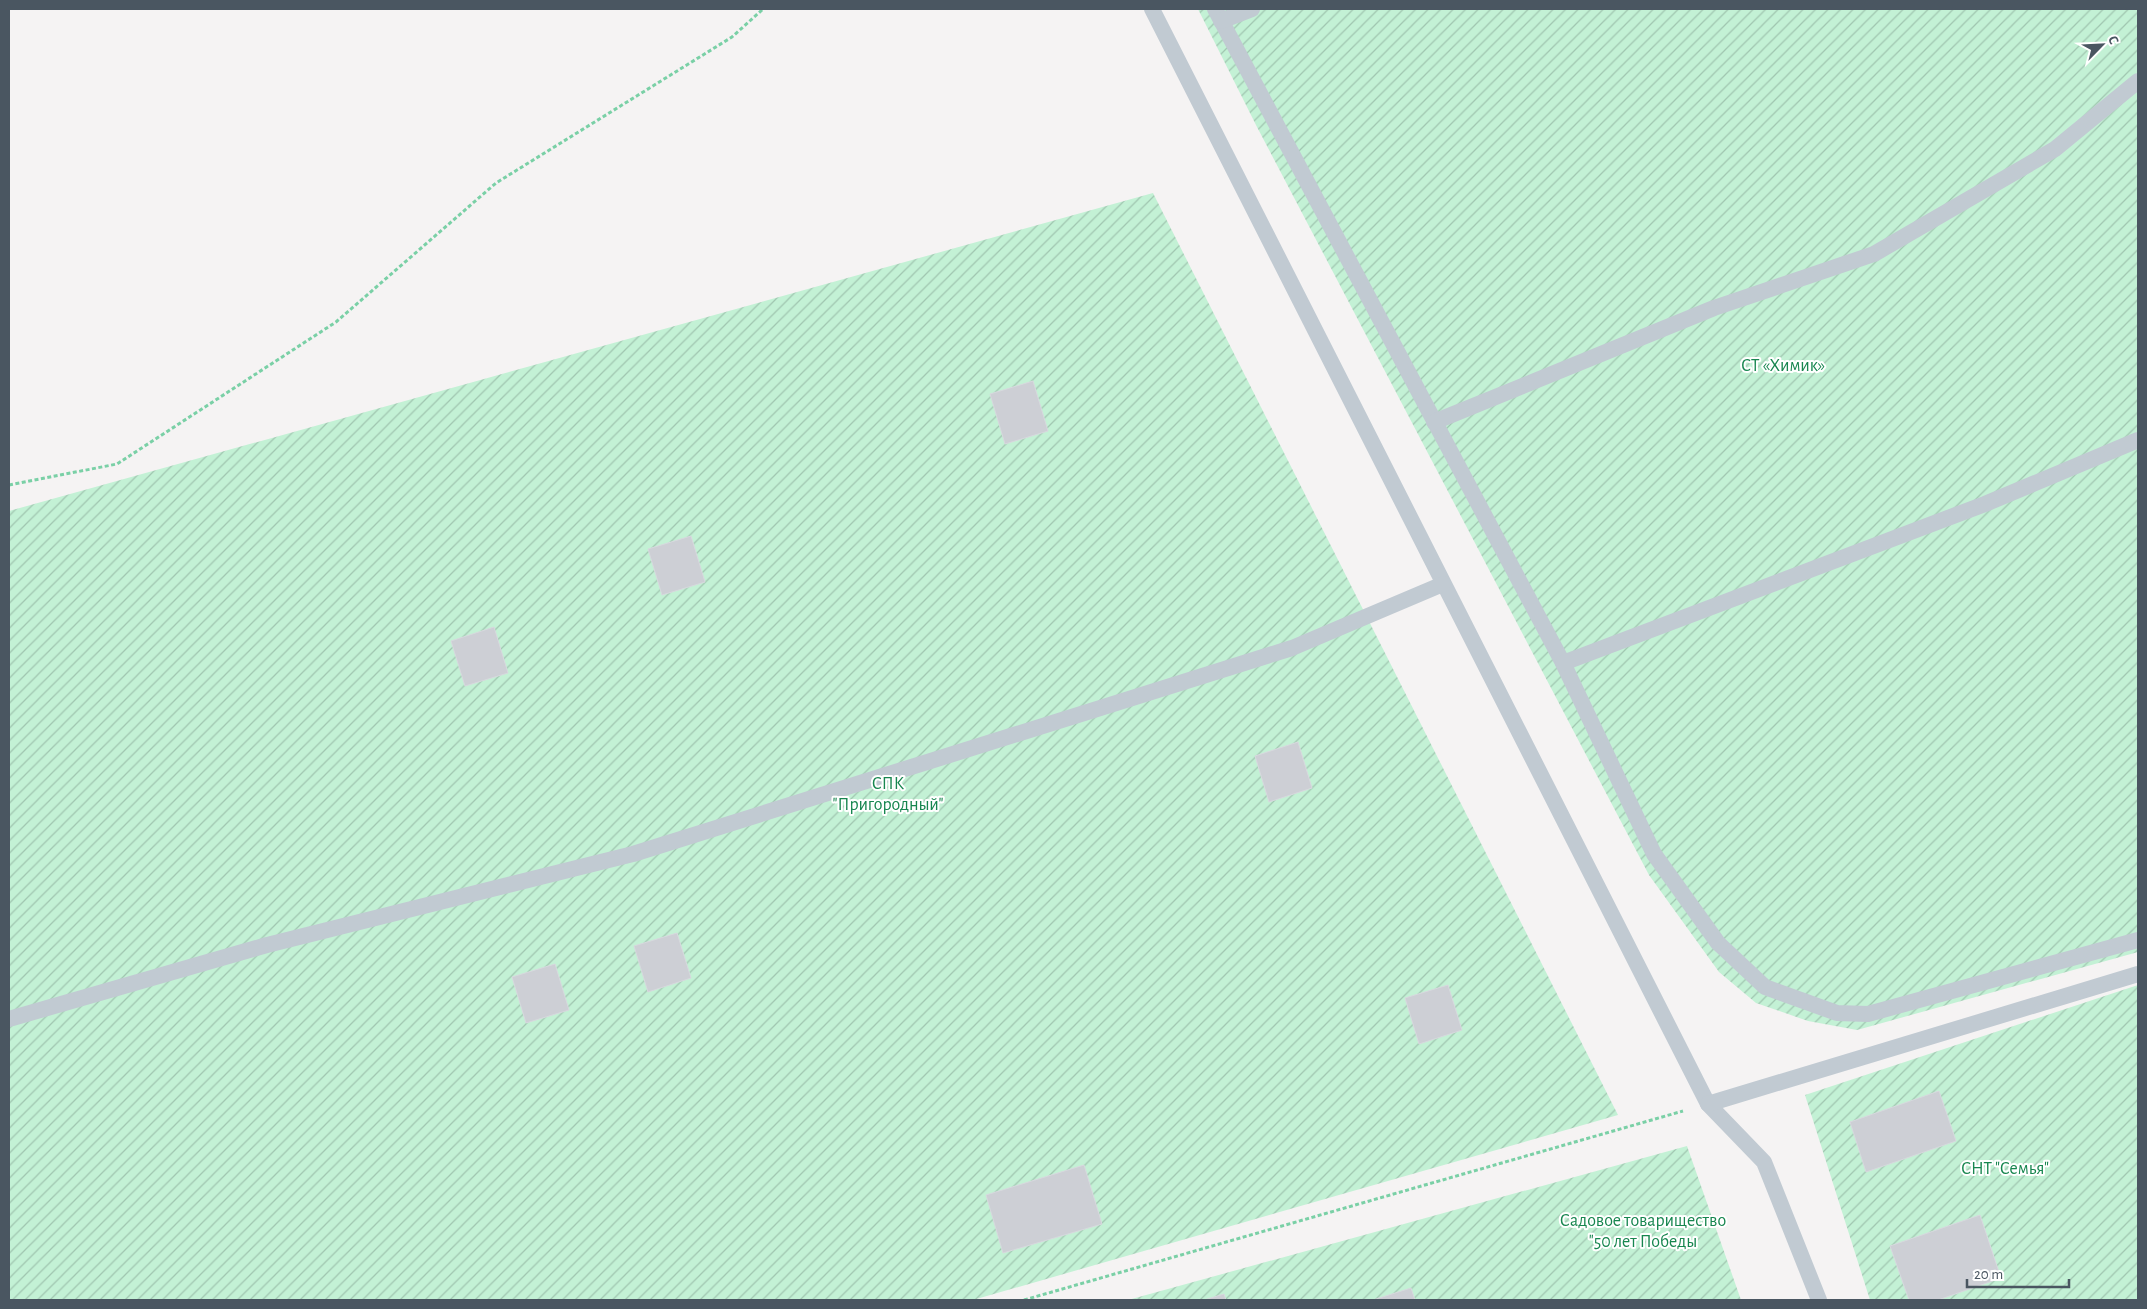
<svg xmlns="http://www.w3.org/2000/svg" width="2147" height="1309" font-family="'Alegreya Sans',sans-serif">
<defs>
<pattern id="garden-furrows" width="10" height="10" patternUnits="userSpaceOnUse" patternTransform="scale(1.25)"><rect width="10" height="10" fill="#c3f1d5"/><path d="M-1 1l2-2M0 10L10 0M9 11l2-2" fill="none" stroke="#a0c6b0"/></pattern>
</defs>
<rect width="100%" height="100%" fill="#f5f3f3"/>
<g fill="url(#garden-furrows)">
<path d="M 1198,9 L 2138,9 L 2138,952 L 1857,1030 L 1808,1021 L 1756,1003 L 1719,972 L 1649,875 L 1257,127 Z"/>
<path d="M 1153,193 L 1618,1115 L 973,1300 L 9,1300 L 9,511 Z"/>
<path d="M 2138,985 L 2138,1300 L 1870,1300 L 1805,1095 Z"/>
<path d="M 1687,1146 L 1741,1300 L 1128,1300 Z"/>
</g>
<g fill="#cdcfd5" stroke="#d7d9de">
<path d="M 1033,381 L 1048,431 L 1005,444 L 990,394 Z"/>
<path d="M 691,536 L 705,582 L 662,595 L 648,549 Z"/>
<path d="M 494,627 L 508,673 L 465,686 L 451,641 Z"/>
<path d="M 1298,742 L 1312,788 L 1269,802 L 1255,756 Z"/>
<path d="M 677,933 L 691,978 L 648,992 L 634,946 Z"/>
<path d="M 555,964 L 569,1010 L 526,1023 L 512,977 Z"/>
<path d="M 1448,985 L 1462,1030 L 1419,1044 L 1405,998 Z"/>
<path d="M 1939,1091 L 1956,1141 L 1866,1172 L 1850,1122 Z"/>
<path d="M 1084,1165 L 1102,1224 L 1003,1253 L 986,1195 Z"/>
<path d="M 1980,1215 L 2001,1278 L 1938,1300 L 1909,1300 L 1890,1246 Z"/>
<path d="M 1411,1288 L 1415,1300 L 1373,1300 Z"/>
<path d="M 1224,1294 L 1226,1300 L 1204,1300 Z"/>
</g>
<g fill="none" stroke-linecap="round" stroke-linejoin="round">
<g stroke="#7ad0a6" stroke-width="3" stroke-dasharray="4 2.5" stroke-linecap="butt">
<path d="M 9,485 L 117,464 L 336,322 L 496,183 L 732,37 L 763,9"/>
<path d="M 1024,1300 L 1683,1111"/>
</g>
<g stroke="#c1cad2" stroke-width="16">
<path d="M 1152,9 L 1708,1104 L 1764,1162 L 1819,1300"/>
<path d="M 1215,9 L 1563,663 L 1654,854 L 1718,943 L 1765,987 L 1837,1013 L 1868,1014 L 2138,940"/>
<path d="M 1221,21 L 1252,9"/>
<path d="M 1434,422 L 1714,308 L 1874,254 L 2055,149 L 2138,81"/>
<path d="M 1563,663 L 1985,504 L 2138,440"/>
<path d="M 9,1019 L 267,945 L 633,854 L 1292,648 L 1443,584"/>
<path d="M 1708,1104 L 2138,974"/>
</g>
</g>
<g text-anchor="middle" stroke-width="4" stroke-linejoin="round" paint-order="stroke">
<g font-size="18" fill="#17864f" stroke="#fff">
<text x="1783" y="371">СТ «Химик»</text>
<text x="888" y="789">СПК<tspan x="888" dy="21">"Пригородный"</tspan></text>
<text x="2005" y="1174">СНТ "Семья"</text>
<text x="1643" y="1226">Садовое товарищество<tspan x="1643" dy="21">"50 лет Победы</tspan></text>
</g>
</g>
<rect width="2147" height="1309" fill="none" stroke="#4a5661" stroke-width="20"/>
<g transform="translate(2102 45) rotate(66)" stroke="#ffffff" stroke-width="4" paint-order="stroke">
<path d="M0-4L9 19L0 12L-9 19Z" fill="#4a5661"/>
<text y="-8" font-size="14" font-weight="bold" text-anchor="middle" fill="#4a5661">С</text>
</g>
<path d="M1967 1279v8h102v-8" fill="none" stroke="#4a5661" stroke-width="2.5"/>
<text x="1974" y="1279" font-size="15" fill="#4a5661" stroke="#ffffff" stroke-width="4" paint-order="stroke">20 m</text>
</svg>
